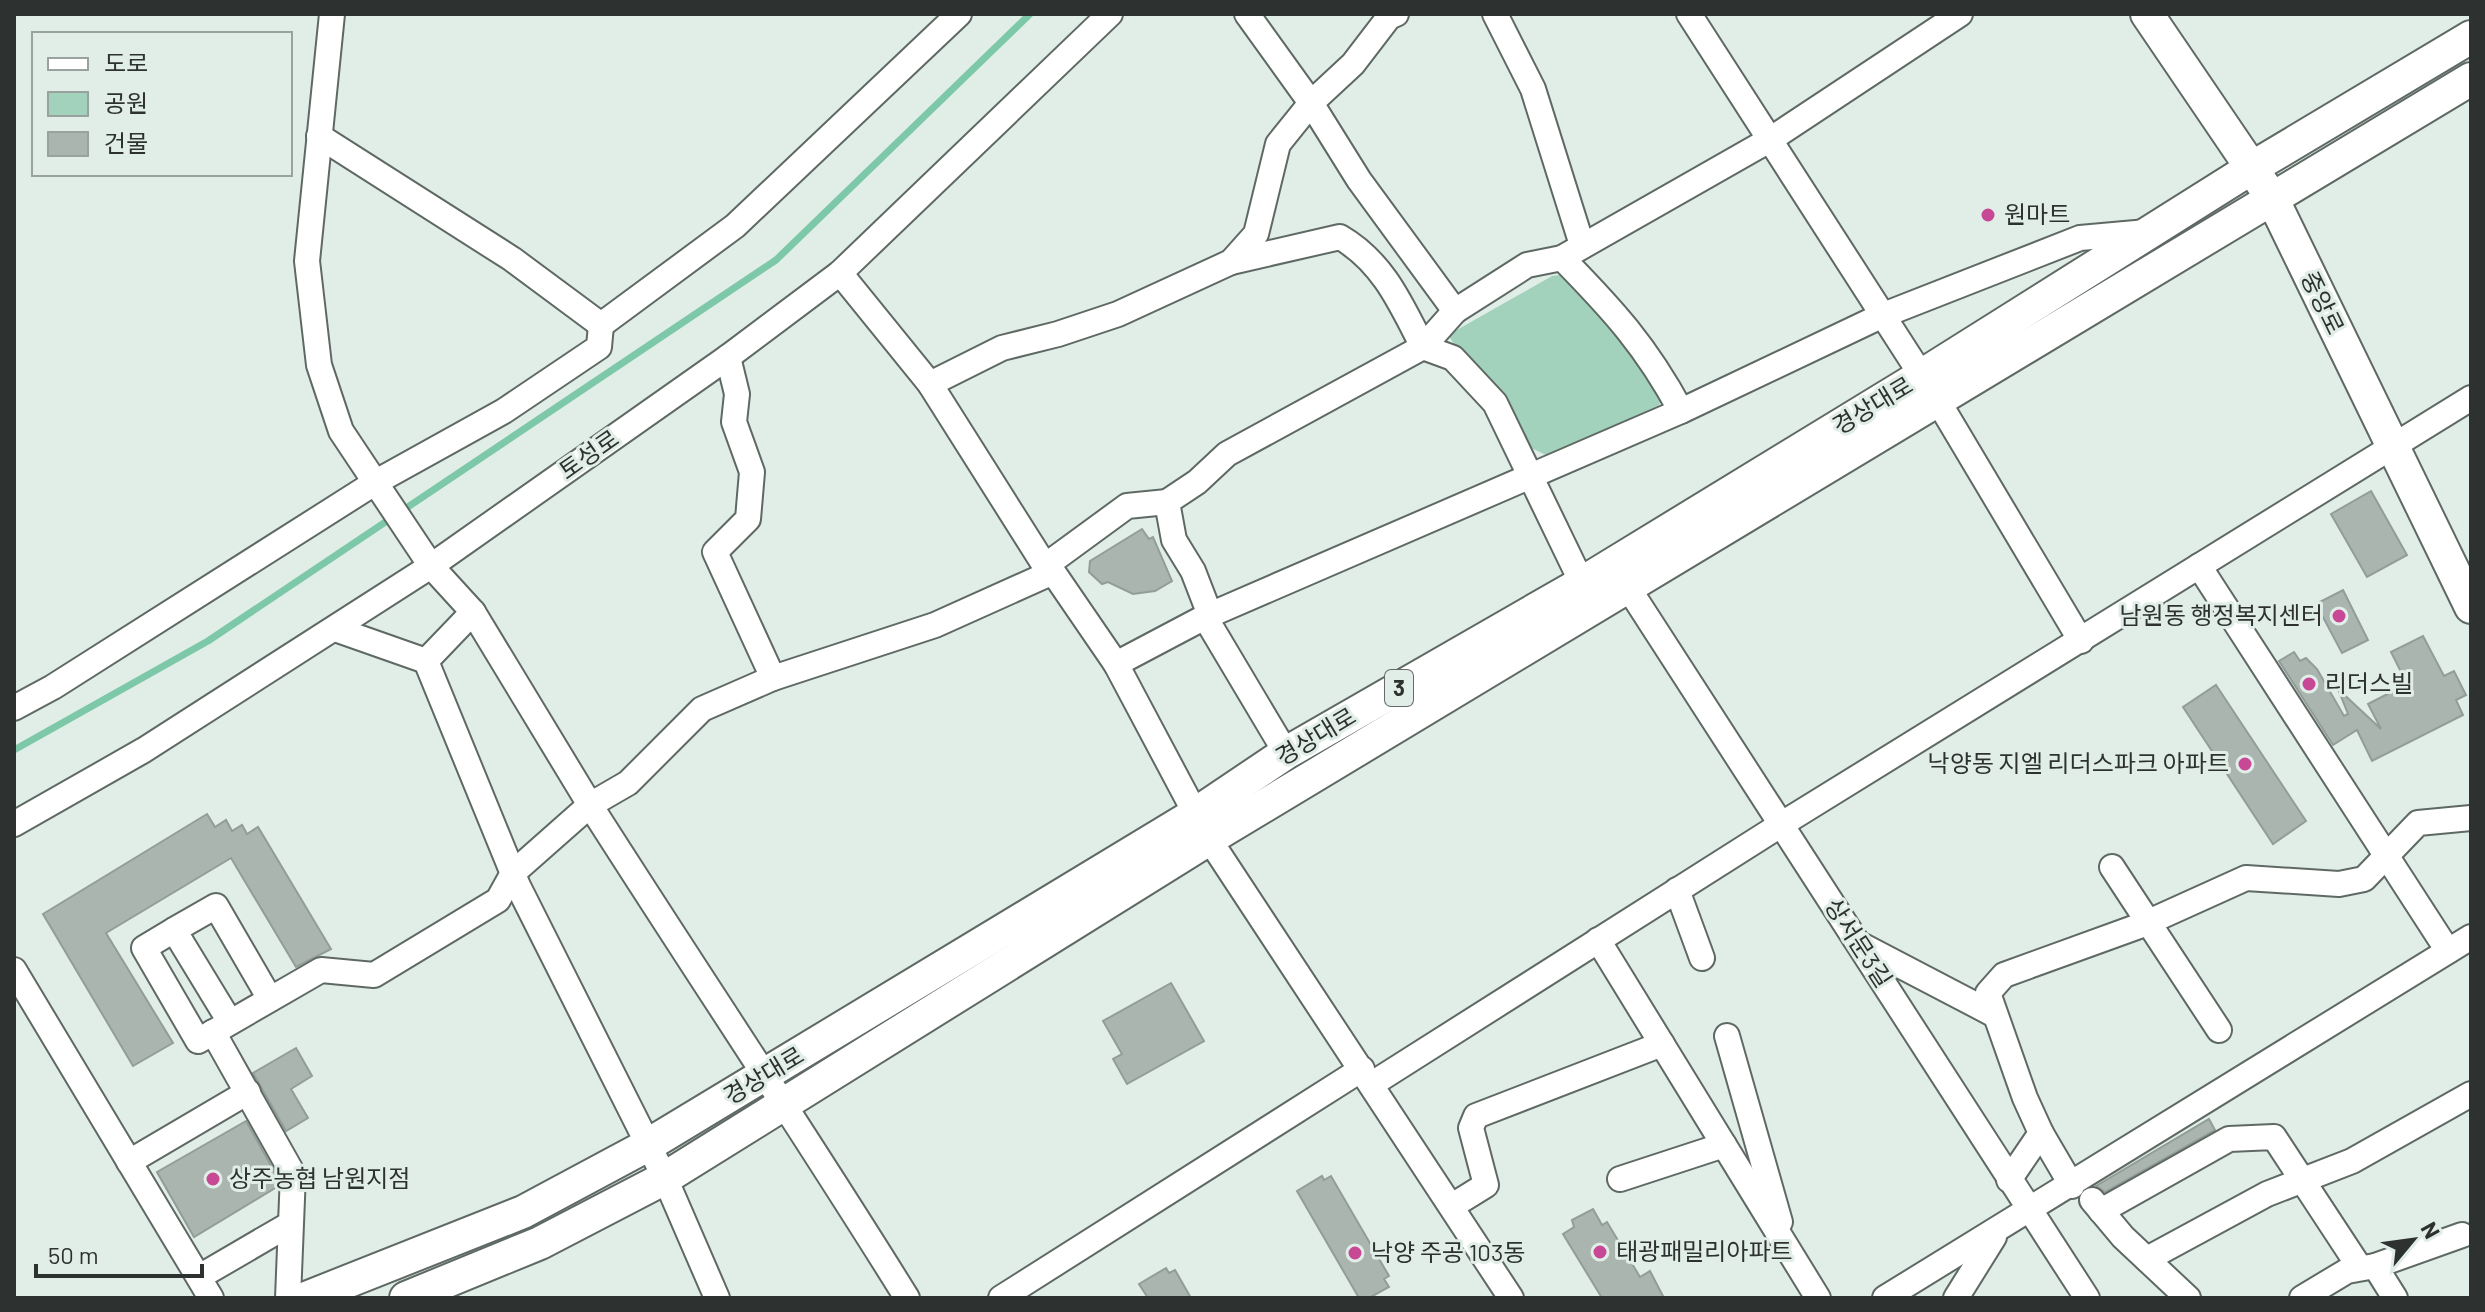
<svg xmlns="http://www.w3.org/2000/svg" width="2485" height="1312" font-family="Barlow,'Noto Sans KR',sans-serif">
<rect width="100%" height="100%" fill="#e1ede7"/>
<path fill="#a2d1bc" d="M 1567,274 L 1664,389 L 1659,405 L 1548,456 L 1523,444 L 1448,335 L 1552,276 Z"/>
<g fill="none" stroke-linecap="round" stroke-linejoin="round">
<path stroke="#7cc8a9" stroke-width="7" d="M 14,750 L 208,641 L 776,260 L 1030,14"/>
</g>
<g fill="#aab5b0" stroke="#929d98" stroke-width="2">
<path d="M 2371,491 L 2407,555 L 2367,577 L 2331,514 Z"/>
<path d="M 1142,529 L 1149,539 L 1153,537 L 1172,581 L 1155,591 L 1133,594 L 1108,582 L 1102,584 L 1089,572 L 1090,561 Z"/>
<path d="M 2343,590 L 2368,640 L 2342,653 L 2316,604 Z"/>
<path d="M 2423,636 L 2444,676 L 2454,671 L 2466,695 L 2456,700 L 2463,715 L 2372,761 L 2357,730 L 2333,745 L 2279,661 L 2294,652 L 2300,661 L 2306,658 L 2317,669 L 2344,716 L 2348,714 L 2338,689 L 2381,729 L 2368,704 L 2407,684 L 2391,652 Z"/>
<path d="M 2216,685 L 2306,821 L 2273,844 L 2183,707 Z"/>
<path d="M 207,814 L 215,827 L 226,820 L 232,831 L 242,825 L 247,834 L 258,827 L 331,949 L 296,967 L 231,858 L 106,933 L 173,1043 L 133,1066 L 43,914 Z"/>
<path d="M 1171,983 L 1204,1041 L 1127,1084 L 1113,1059 L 1122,1054 L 1103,1021 Z"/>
<path d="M 296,1048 L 312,1076 L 291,1089 L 308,1118 L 286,1131 L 253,1073 Z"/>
<path d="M 2209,1119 L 2215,1130 L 2105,1192 L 2096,1186 Z"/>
<path d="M 246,1121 L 278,1178 L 277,1187 L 194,1237 L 157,1172 Z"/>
<path d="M 1322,1176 L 1324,1180 L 1331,1176 L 1389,1276 L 1384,1279 L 1389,1287 L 1369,1298 L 1359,1298 L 1297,1191 Z"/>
<path d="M 1593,1209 L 1602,1225 L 1607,1222 L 1640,1277 L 1650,1271 L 1664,1298 L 1602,1298 L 1563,1234 L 1574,1227 L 1572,1220 Z"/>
<path d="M 1166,1268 L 1169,1273 L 1175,1270 L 1191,1298 L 1148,1298 L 1139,1284 Z"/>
</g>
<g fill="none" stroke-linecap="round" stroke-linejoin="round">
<g stroke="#5f6964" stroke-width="28">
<g id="minor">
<path d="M 332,14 L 307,261 L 319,365 L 341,431 L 431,566 L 473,612"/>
<path d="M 1247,14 L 1311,103 L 1359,180 L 1455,311"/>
<path d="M 1495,14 L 1533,89 L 1582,245"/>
<path d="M 1689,14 L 1938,401 L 2081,641"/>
<path d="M 319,136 L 512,259 L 601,325 L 735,226 L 959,14"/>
<path d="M 1562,258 C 1613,310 1646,346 1681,411"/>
<path d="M 1231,262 L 1340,237 C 1383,262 1401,304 1423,347 L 1453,358 L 1495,403 L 1582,583"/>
<path d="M 840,273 L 930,384 L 1045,566 L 1053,572"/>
<path d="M 728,357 L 737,394 L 734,422 L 752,472 L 748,519 L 715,552 L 773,678"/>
<path d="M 930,384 L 1002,348 L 1058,334 L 1118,314 L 1231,262 L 1256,234 L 1278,144 L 1311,103 L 1353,64 L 1389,17 L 1396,14"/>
<path d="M 1045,566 L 1127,506 L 1167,502"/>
<path d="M 2199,566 L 2448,951"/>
<path d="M 1629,589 L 2087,1298"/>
<path d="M 1210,615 L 1193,571 L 1174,540 L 1167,502 L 1197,482 L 1227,454 L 1423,347 L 1455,311 L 1527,265 L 1562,258 L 1771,139 L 1960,14"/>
<path d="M 1205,617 L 1286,753"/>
<path d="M 335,629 L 426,661 L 518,886 L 665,1178 L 717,1298"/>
<path d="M 426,661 L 473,612 L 590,805 L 628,783 L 702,709 L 773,678 L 935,625 L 1053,572 L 1116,664 L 1205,617 L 1681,411 L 1881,316 L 2080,238 L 2147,232"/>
<path d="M 1116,664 L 1209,839 L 1511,1298"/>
<path d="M 14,708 L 53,687 L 376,482 L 504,411 L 599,347 L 601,325"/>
<path d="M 14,824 L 144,750 L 431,566 L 728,357 L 840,273 L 1110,14"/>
<path d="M 2112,867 L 2219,1030"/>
<path d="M 1677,890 L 1702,958"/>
<path d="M 174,930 L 144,948 L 198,1041 L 321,970 L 374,975 L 498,900 L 513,873 L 590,805 C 695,970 804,1132 907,1298"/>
<path d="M 1598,940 L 1818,1298"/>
<path d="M 1861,945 L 1993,1014"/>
<path d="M 14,970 L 211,1298"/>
<path d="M 230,1022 L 174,930 L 216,906 L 270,999"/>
<path d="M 213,1032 L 293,1174 L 288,1298"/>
<path d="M 1727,1036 L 1780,1222"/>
<path d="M 1372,1084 L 1782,824 L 2471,398"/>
<path d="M 2041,1133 L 2072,1186"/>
<path d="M 129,1162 L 248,1092"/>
<path d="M 1620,1179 L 1724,1145"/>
<path d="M 2009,1180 L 2041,1133 L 2025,1098 L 1988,993 L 2004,975 L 2142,925 L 2246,878 L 2339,884 L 2364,879 L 2418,823 L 2471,818"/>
<path d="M 2092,1200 L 2123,1237 L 2188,1298"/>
<path d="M 1452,1206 L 1486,1185 L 1471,1128 L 1476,1116 L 1662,1044"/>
<path d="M 2101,1211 L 2229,1139 L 2274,1137 L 2360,1268"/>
<path d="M 2147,1259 L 2267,1194 L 2352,1161 L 2471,1094"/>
<path d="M 2375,1266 L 2395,1298"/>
<path d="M 199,1277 L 290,1224"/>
<path d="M 1001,1298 L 1362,1069"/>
<path d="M 1885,1298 L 2471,937"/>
<path d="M 1956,1298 L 1994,1237"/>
<path d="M 2302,1298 L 2347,1271 L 2375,1266 L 2462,1235"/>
</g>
</g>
<g stroke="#5f6964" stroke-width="36">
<g id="major">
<path d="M 2147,14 L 2272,198 L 2471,607"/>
<path d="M 306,1298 L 523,1212 L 648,1145 L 1194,815 L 1286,753 L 1582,583 L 1921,376 L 2250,169 L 2471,37"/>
<path d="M 406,1298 L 540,1243 L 665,1178 L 1209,839 L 2471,79"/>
</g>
</g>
<use href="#minor" stroke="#fff" stroke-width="24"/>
<use href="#major" stroke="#fff" stroke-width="32"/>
</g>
<g fill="#c74996" stroke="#e1ede7" stroke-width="3">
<circle cx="1988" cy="215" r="8"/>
<circle cx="2339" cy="616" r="8"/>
<circle cx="2309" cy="684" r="8"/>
<circle cx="2245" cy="764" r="8"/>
<circle cx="213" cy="1179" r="8"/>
<circle cx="1600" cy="1252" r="8"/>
<circle cx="1355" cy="1253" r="8"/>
</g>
<g text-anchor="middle" stroke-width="6" stroke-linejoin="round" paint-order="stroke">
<rect fill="#e1ede7" stroke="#636a67" stroke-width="2" x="1385" y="670" width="28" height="36" rx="6"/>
<g font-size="22" font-weight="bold" fill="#2d3230">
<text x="1399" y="696">3</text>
</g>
<g font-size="24" fill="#2d3230" stroke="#e1ede7" text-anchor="start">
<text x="2004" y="223">원마트</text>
<text x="2323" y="624" text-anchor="end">남원동 행정복지센터</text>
<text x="2325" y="692">리더스빌</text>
<text x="2229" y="772" text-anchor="end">낙양동 지엘 리더스파크 아파트</text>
<text x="229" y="1187">상주농협 남원지점</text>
<text x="1616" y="1260">태광패밀리아파트</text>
<text x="1371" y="1261">낙양 주공 103동</text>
</g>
<g font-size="24" fill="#2d3230" stroke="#e1ede7">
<text transform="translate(2322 303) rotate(64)" y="8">중앙로</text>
<text transform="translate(1873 406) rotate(-31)" y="8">경상대로</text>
<text transform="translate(589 455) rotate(-35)" y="8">토성로</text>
<text transform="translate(1316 737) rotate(-31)" y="8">경상대로</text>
<text transform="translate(1858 943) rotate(57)" y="8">상서문3길</text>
<text transform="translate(764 1076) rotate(-31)" y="8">경상대로</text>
</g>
</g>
<rect width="2485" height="1312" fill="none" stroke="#2d3230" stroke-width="32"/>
<rect x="32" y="32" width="260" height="144" fill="#e1ede7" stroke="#99a29e" stroke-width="2"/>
<rect x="48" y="58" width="40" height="12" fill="#ffffff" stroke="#99a29e" stroke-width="2"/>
<text x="104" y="72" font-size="24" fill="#2d3230">도로</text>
<rect x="48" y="92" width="40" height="24" fill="#a2d1bc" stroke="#99a29e" stroke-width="2"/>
<text x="104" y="112" font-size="24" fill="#2d3230">공원</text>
<rect x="48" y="132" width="40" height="24" fill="#aab5b0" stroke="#99a29e" stroke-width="2"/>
<text x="104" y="152" font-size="24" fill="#2d3230">건물</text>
<g transform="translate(2413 1240) rotate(61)" stroke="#e1ede7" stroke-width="6" paint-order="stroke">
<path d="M0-6L14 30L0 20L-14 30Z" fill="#2d3230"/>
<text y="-12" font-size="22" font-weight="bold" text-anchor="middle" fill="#2d3230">N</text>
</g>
<path d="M36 1264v12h166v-12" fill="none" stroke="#2d3230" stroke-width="4"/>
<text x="48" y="1264" font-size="24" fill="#2d3230" stroke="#e1ede7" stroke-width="6" paint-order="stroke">50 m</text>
</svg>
